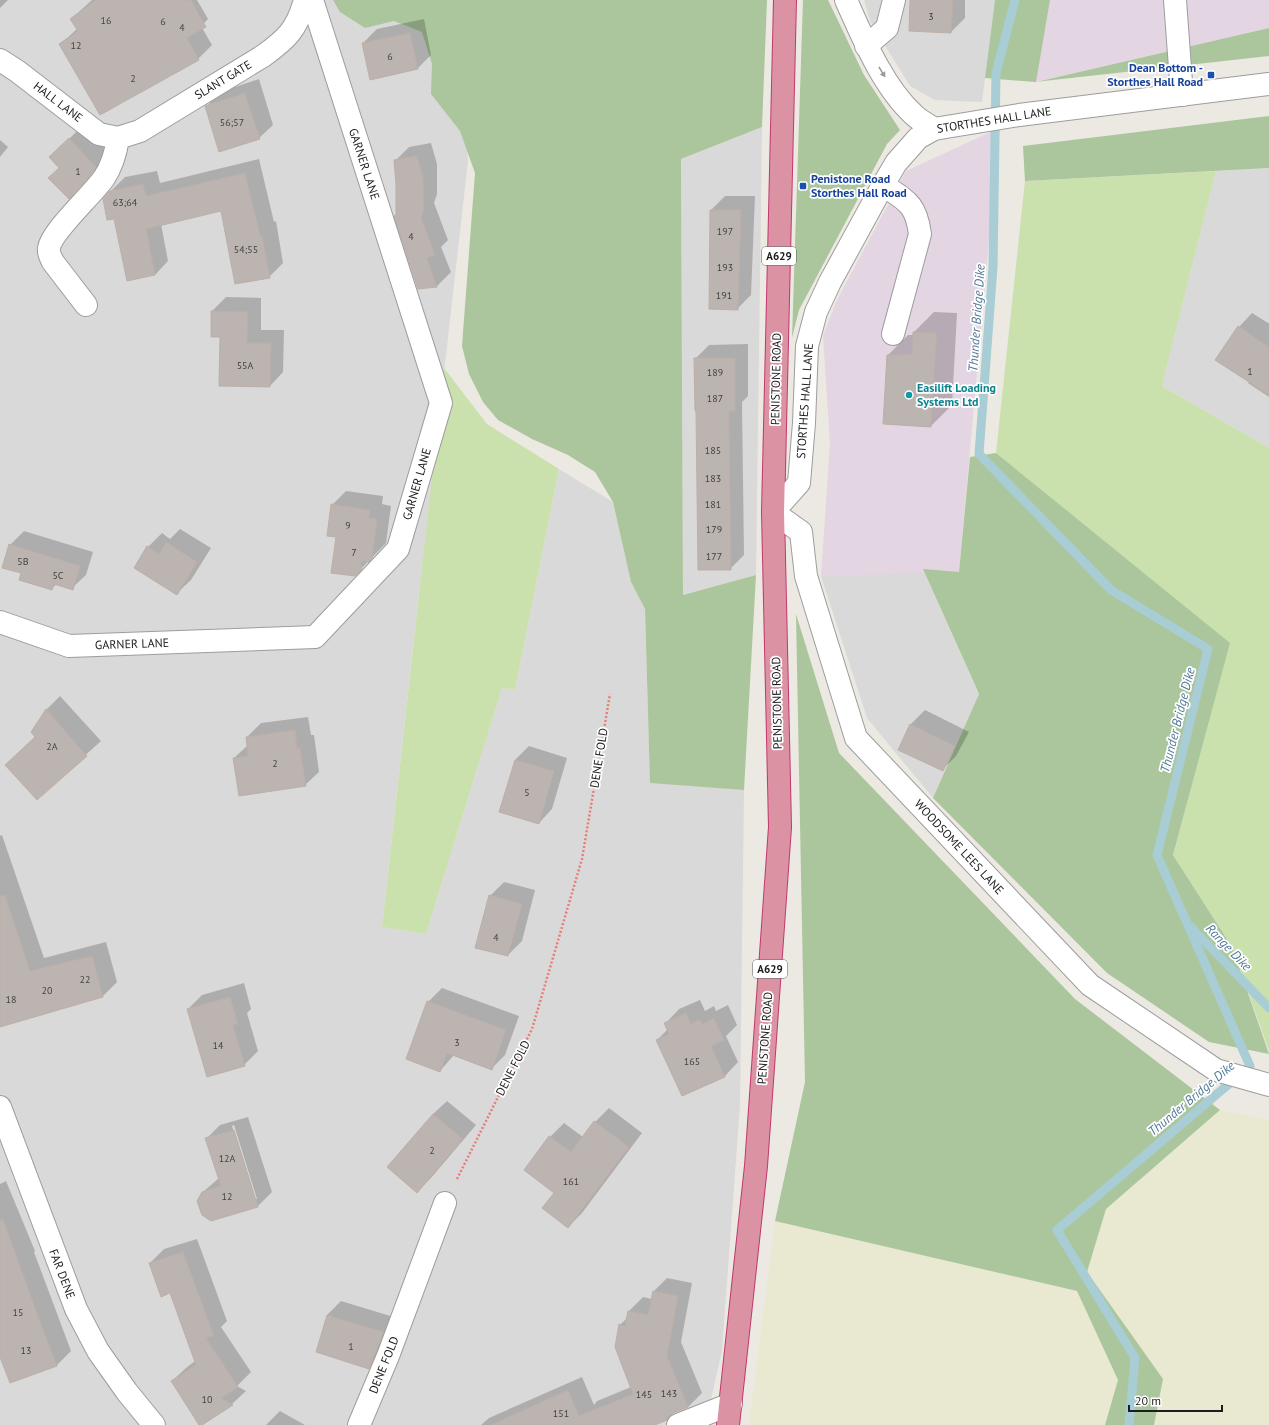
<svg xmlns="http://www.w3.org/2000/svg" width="1269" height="1425" font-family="'PT Sans',sans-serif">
<rect width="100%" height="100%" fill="#ece8e2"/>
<g fill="#dad9d9">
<path d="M 0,0 L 371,0 L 459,30 L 468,161 L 414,637 L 382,927 L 426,934 L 502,688 L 515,690 L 559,469 L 613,502 L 631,582 L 645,609 L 650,782 L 744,790 L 740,1105 L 722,1351 L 705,1425 L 0,1425 Z"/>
<path d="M 864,0 L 995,0 L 982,102 L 935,100 L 910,86 L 870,21 Z"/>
<path d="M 762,127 L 756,575 L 683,595 L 681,159 Z"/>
<path d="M 1269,168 L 1269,448 L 1162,386 L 1216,171 Z"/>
<path d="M 923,569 L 979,695 L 933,798 L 867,718 L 821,576 Z"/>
</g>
<g fill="#e4d5e2">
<path d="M 1050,0 L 1269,0 L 1269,28 L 1035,82 Z"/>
<path d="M 999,128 L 959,572 L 821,576 L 830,443 L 823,336 L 836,302 L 906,171 Z"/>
</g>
<g fill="#e8e9d0">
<path d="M 1220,1110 L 1269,1120 L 1269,1425 L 1154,1425 L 1163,1379 L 1087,1272 L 1106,1209 Z"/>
<path d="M 775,1221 L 1077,1291 L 1118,1380 L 1105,1425 L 749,1425 Z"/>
</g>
<g fill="#cae1ae">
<path d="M 1216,171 L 1162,386 L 1269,448 L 1269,1051 L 1232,947 L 1173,855 L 1229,643 L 996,453 L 1025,181 Z"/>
<path d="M 444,368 L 487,424 L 559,469 L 515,690 L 502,688 L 426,934 L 382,927 Z"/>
</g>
<g fill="#abc69c">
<path d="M 333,0 L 767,0 L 762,127 L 681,159 L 683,595 L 756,575 L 744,790 L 650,783 L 645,609 L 631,582 L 613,502 L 595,472 L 568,455 L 532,439 L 498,420 L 483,402 L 469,374 L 462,346 L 475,173 L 460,131 L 431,94 L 432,64 L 422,32 L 394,21 L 365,28 L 340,12 Z"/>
<path d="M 803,0 L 828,0 L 864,75 L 900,130 L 887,144 L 799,310 L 792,338 Z"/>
<path d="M 995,0 L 1050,0 L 1036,82 L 1269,28 L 1269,56 L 1035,82 L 985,78 Z"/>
<path d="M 1269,116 L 1269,168 L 1025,181 L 1023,146 Z"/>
<path d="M 996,453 L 1230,643 L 1173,855 L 1232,947 L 1269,1054 L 1209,1042 L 1107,973 L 933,798 L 979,694 L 923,569 L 959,572 L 970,457 Z"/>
<path d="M 796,614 L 839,753 L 1075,999 L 1220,1110 L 1106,1209 L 1087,1272 L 1163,1379 L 1154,1425 L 1105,1425 L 1118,1380 L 1077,1291 L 775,1221 L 805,1082 Z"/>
</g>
<g fill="#0003" fill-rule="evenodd">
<path d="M 0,0 L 8,0 L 0,8 Z"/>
<path d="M 92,0 L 197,0 L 208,19 L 201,26 L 212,45 L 198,59 L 61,44 L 78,28 L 71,19 Z"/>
<path d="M 911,0 L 965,0 L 965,18 L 951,32 Z"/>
<path d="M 424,19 L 431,55 L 418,68 L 363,43 L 377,29 Z"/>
<path d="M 259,79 L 273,125 L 259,138 L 207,106 L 220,92 Z"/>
<path d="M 83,125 L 109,153 L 83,184 L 60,168 L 64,144 Z"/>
<path d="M 0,140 L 8,147 L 0,157 Z"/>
<path d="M 431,143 L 437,164 L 437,194 L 434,203 L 448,240 L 441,247 L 451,272 L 437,286 L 418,288 L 397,214 L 397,183 L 395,161 L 409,147 Z"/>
<path d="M 259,159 L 274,222 L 276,221 L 283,263 L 269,277 L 222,210 L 161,224 L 168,261 L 155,275 L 110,192 L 125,177 L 157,171 L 160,183 Z"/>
<path d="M 725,196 L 755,196 L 751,295 L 737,309 L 711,210 Z"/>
<path d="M 226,297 L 261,298 L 261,330 L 284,330 L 283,372 L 270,386 L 221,336 L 212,311 Z"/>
<path d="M 934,312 L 957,313 L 952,405 L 931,426 L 888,355 L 908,335 L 914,335 L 914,332 Z"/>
<path d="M 1252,313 L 1268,323 L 1269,323 L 1269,397 L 1248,383 L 1249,381 L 1239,327 Z"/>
<path d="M 748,344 L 748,396 L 742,402 L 744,555 L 730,569 L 695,359 L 709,345 Z"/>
<path d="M 346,491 L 383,496 L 382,504 L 391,506 L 386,543 L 355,575 L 337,536 L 332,505 Z"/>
<path d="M 180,529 L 211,548 L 191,580 L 177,593 L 135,568 L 148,547 L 162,533 L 170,539 Z"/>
<path d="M 24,531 L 93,552 L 86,575 L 72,588 L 57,584 L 52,588 L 22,573 L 10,545 Z"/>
<path d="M 60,696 L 101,741 L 37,799 L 6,765 L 36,737 L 46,710 Z"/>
<path d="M 925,710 L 969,732 L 956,756 L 942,770 L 899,749 L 911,724 Z"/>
<path d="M 308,717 L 311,735 L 314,735 L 319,772 L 305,785 L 234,758 L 248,745 L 247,737 L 261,723 Z"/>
<path d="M 529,746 L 567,758 L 552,809 L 539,823 L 515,760 Z"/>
<path d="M 2,835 L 44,958 L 106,942 L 117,982 L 103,996 L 0,1026 L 0,836 Z"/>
<path d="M 504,882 L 535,890 L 522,941 L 508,955 L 490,896 Z"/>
<path d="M 244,983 L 251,1009 L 247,1013 L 258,1051 L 244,1065 L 188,1009 L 202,995 Z"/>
<path d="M 442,988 L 519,1016 L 505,1055 L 491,1069 L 454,1055 L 440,1071 L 428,1002 Z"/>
<path d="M 700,1000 L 705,1011 L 714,1006 L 716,1011 L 728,1005 L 737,1025 L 726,1036 L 738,1062 L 725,1076 L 682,1095 L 657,1040 L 668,1029 L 666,1023 L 679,1009 Z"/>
<path d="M 447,1101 L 476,1125 L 431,1178 L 417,1191 L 433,1114 Z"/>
<path d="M 609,1108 L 642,1133 L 582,1213 L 568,1227 L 556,1192 L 525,1170 L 550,1137 L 564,1123 L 583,1137 L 595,1122 Z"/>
<path d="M 248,1117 L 272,1192 L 258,1206 L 211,1220 L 203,1192 L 219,1178 L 206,1139 L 220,1125 ZM 234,1125 L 257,1199 L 255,1199 L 232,1126 Z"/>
<path d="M 6,1181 L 35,1251 L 34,1252 L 71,1351 L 57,1365 L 11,1382 L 0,1352 L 0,1184 Z"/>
<path d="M 197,1239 L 227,1321 L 221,1327 L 251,1372 L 237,1386 L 246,1391 L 232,1404 L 201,1425 L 172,1381 L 186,1368 L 195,1361 L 170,1291 L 150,1263 L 164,1249 Z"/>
<path d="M 667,1278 L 692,1283 L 681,1342 L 702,1393 L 688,1407 L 673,1412 L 666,1419 L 652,1425 L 481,1425 L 489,1418 L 582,1377 L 594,1405 L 597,1401 L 631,1387 L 620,1325 L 628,1317 L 629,1311 L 643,1297 L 652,1299 L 653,1292 Z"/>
<path d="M 341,1301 L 397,1318 L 383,1354 L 369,1367 L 327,1315 Z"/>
<path d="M 280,1411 L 305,1425 L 266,1425 Z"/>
</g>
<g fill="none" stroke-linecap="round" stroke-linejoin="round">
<g stroke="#a8cdd5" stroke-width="9">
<path d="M 1015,0 L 996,73 L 993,267 L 979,454 L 1111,590 L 1208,649 L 1157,855 L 1250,1066 L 1057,1230 L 1135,1358 L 1129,1425"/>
<path d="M 1191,927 L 1269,1008"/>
</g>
</g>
<g fill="#bcb4b0" stroke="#bcafa7">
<path d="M 96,0 L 191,0 L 206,27 L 187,38 L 199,60 L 100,115 L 59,44 L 78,31 L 70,19 Z"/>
<path d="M 910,0 L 953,0 L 951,33 L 909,31 Z"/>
<path d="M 410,33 L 418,69 L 370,80 L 362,43 Z"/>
<path d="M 245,93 L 260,139 L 219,152 L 205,106 Z"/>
<path d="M 69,138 L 96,167 L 89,177 L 69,199 L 48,178 L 59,168 L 49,157 Z"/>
<path d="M 417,156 L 423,178 L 424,209 L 421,218 L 435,255 L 427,258 L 437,287 L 418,289 L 394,216 L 396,215 L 396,184 L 394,160 Z"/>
<path d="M 245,173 L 260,235 L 262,235 L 270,278 L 235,284 L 221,211 L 146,229 L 155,275 L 127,281 L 114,219 L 107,220 L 103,199 L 110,191 L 143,184 L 146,196 Z"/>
<path d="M 710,210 L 741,210 L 738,310 L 709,309 Z"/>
<path d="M 211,311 L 248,312 L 247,343 L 271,343 L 270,387 L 219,386 L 220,337 L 211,337 Z"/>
<path d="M 1238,326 L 1269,347 L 1269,395 L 1215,360 Z"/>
<path d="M 913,332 L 937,333 L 931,427 L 883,424 L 887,355 L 912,354 Z"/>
<path d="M 694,358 L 735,358 L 735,411 L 729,411 L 731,570 L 698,570 L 696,411 L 695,411 Z"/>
<path d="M 331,504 L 370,510 L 369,518 L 377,519 L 372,558 L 369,562 L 362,561 L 361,570 L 355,576 L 331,573 L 336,537 L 327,536 Z"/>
<path d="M 166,542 L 197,562 L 177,595 L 134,568 L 147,546 L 159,554 Z"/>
<path d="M 9,544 L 80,566 L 73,590 L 54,584 L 52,590 L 19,580 L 21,573 L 2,568 Z"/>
<path d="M 46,709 L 87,756 L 37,800 L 5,765 L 35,737 L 31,732 Z"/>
<path d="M 910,724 L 955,746 L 943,771 L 898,750 Z"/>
<path d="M 295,730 L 297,749 L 300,748 L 306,786 L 239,796 L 233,758 L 248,756 L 246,737 Z"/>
<path d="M 515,760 L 554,771 L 539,824 L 499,812 Z"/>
<path d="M 5,895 L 30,971 L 92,956 L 103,997 L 0,1027 L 0,896 Z"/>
<path d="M 489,895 L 522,904 L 508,956 L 475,948 Z"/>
<path d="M 230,997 L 238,1024 L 233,1025 L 245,1066 L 207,1077 L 187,1009 Z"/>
<path d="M 427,1001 L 506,1030 L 492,1070 L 447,1053 L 440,1072 L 406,1059 Z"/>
<path d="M 686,1013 L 691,1024 L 700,1019 L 702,1024 L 714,1018 L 724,1040 L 711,1046 L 725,1077 L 682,1096 L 656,1040 L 669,1034 L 664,1023 Z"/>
<path d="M 433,1114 L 463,1139 L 417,1193 L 387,1167 Z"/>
<path d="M 594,1121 L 629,1147 L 568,1228 L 542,1208 L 554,1193 L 524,1170 L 549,1136 L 571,1152 Z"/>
<path d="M 234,1130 L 258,1207 L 211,1221 L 202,1215 L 197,1201 L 202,1192 L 221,1186 L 205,1138 Z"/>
<path d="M 3,1219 L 42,1327 L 57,1366 L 10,1383 L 0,1357 L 0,1220 Z"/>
<path d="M 183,1252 L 214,1336 L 206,1338 L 238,1387 L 221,1398 L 233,1405 L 202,1425 L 199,1425 L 171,1381 L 196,1365 L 170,1293 L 161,1297 L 149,1263 Z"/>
<path d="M 653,1291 L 678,1296 L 667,1356 L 688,1407 L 673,1413 L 668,1417 L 667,1420 L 655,1425 L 491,1425 L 568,1390 L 579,1416 L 633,1394 L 615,1347 L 619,1324 L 625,1326 L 628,1311 L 648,1315 Z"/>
<path d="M 327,1315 L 384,1332 L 369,1369 L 316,1352 Z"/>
</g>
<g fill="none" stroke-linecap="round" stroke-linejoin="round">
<g stroke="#9d9d9d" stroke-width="24">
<g id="minor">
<path d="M 846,0 C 863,38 883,87 914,115 C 919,120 927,124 934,129"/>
<path d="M 1175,0 L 1182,95"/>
<path d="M 866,46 L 887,28 L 894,0"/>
<path d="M 0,60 L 17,71 L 99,134 L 118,138"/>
<path d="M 1269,84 L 1019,115 L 934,129 L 918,138 L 896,163 L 883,185 L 830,282 L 816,312 L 807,346 L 804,423 L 799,483 L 773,512 L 801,532 L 806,576 L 856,738 L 1090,985 L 1216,1070 L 1269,1085"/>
<path d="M 118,138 L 140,131 L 263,56 C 287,39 297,29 305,0"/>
<path d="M 883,185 C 907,201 916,204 920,234 L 893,334"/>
<path d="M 86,305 L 53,262 C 51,258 48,254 49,248 C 51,232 93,194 104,178 C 112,166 116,152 118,138"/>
<path d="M 0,622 L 69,646 L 315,637 L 398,549 L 441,403 L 312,0"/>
<path d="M 0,1107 L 76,1309 L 98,1351 L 127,1392 L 154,1425"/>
<path d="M 359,1425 L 388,1356 L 445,1203"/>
<path d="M 678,1425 L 731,1404"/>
</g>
</g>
<g stroke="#c1386f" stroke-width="24">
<path id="highway" d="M 728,1425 L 756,1166 L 780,827 L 773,512 L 785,0"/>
</g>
<path stroke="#e87d77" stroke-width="2.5" stroke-dasharray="2 2" stroke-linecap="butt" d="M 457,1179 L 532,1029 L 582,859 L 610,694"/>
<use href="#minor" stroke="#fff" stroke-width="22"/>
<use href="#highway" stroke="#db93a4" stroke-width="22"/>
</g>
<defs><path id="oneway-solid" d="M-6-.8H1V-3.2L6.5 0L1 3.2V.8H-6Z"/></defs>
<use fill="#999" href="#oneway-solid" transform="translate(882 72) rotate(59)"/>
<g fill="#1a4fb4" stroke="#fff" stroke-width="1.5">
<rect x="1207" y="71" width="8" height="8" rx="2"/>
<rect x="799" y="182" width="8" height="8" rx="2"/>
</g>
<circle fill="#0f9aa8" stroke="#fff" stroke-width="1.5" cx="909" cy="395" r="4"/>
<g text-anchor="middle" stroke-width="3.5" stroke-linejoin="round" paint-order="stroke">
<g font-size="10" fill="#444241">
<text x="931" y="20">3</text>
<text x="106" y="24">16</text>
<text x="163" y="25">6</text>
<text x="182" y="31">4</text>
<text x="76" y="49">12</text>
<text x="390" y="60">6</text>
<text x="133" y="82">2</text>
<text x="232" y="126">56;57</text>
<text x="78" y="175">1</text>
<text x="125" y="206">63;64</text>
<text x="725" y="235">197</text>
<text x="411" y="240">4</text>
<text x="246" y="253">54;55</text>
<text x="725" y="271">193</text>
<text x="724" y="299">191</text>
<text x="245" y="369">55A</text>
<text x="1250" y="375">1</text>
<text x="715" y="376">189</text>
<text x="715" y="402">187</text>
<text x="713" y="454">185</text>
<text x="713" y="482">183</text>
<text x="713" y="508">181</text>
<text x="348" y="529">9</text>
<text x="714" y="533">179</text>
<text x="354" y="556">7</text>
<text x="714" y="560">177</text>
<text x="23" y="565">5B</text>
<text x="58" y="579">5C</text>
<text x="52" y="750">2A</text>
<text x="275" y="767">2</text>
<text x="527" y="796">5</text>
<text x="496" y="941">4</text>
<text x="85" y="983">22</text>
<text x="47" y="994">20</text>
<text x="11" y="1003">18</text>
<text x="457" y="1046">3</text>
<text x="218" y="1049">14</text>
<text x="692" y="1065">165</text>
<text x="432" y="1154">2</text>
<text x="227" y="1162">12A</text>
<text x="571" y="1185">161</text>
<text x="227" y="1200">12</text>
<text x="18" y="1316">15</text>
<text x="351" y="1350">1</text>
<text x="26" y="1354">13</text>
<text x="669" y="1397">143</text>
<text x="644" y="1398">145</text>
<text x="207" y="1403">10</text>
<text x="561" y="1417">151</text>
</g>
<g fill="#fff" stroke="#606060" stroke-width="1">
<rect x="762" y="247" width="34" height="18" rx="3"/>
<rect x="753" y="960" width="34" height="18" rx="3"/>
</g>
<g font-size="11" font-weight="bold" fill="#1c1c1c">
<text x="779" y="260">A629</text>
<text x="770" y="973">A629</text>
</g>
<g font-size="12" font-weight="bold" fill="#164399" stroke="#fff" text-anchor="end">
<text x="1203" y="72">Dean Bottom -<tspan x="1203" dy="14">Storthes Hall Road</tspan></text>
<text x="811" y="183" text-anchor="start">Penistone Road<tspan x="811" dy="14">Storthes Hall Road</tspan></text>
</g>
<g font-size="12" fill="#1c1c1c" stroke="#fff">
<text transform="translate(223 80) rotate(-31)" y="4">SLANT GATE</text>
<text transform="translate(58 102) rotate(37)" y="4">HALL LANE</text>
<text transform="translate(994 120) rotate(-9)" y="4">STORTHES HALL LANE</text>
<text transform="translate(364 164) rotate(72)" y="4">GARNER LANE</text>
<text transform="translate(776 379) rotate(-89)" y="4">PENISTONE ROAD</text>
<text transform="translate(805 401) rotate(-86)" y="4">STORTHES HALL LANE</text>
<text transform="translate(417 484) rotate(-74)" y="4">GARNER LANE</text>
<text transform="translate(132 644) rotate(-2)" y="4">GARNER LANE</text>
<text transform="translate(777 703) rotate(-91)" y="4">PENISTONE ROAD</text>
<text transform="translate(599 758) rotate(-81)" y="4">DENE FOLD</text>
<text transform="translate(959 847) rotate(47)" y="4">WOODSOME LEES LANE</text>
<text transform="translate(765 1038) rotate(-86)" y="4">PENISTONE ROAD</text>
<text transform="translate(513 1068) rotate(-63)" y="4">DENE FOLD</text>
<text transform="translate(62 1274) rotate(69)" y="4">FAR DENE</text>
<text transform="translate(384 1365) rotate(-68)" y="4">DENE FOLD</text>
</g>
<g font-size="12" font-weight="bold" fill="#0d838f" stroke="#fff" text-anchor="start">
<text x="917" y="392">Easilift Loading<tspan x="917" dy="14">Systems Ltd</tspan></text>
</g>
<g font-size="13" font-style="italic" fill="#517998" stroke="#fff">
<text transform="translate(976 318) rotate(-86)" y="5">Thunder Bridge Dike</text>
<text transform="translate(1177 720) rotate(-76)" y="5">Thunder Bridge Dike</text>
<text transform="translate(1229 947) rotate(46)" y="5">Range Dike</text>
<text transform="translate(1191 1098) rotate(-40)" y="5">Thunder Bridge Dike</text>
</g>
</g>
<path d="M1129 1405v6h93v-6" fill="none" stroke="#1c1c1c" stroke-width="2"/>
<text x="1135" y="1405" font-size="12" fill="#1c1c1c" stroke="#ffffff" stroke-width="3" paint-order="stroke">20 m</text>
</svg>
